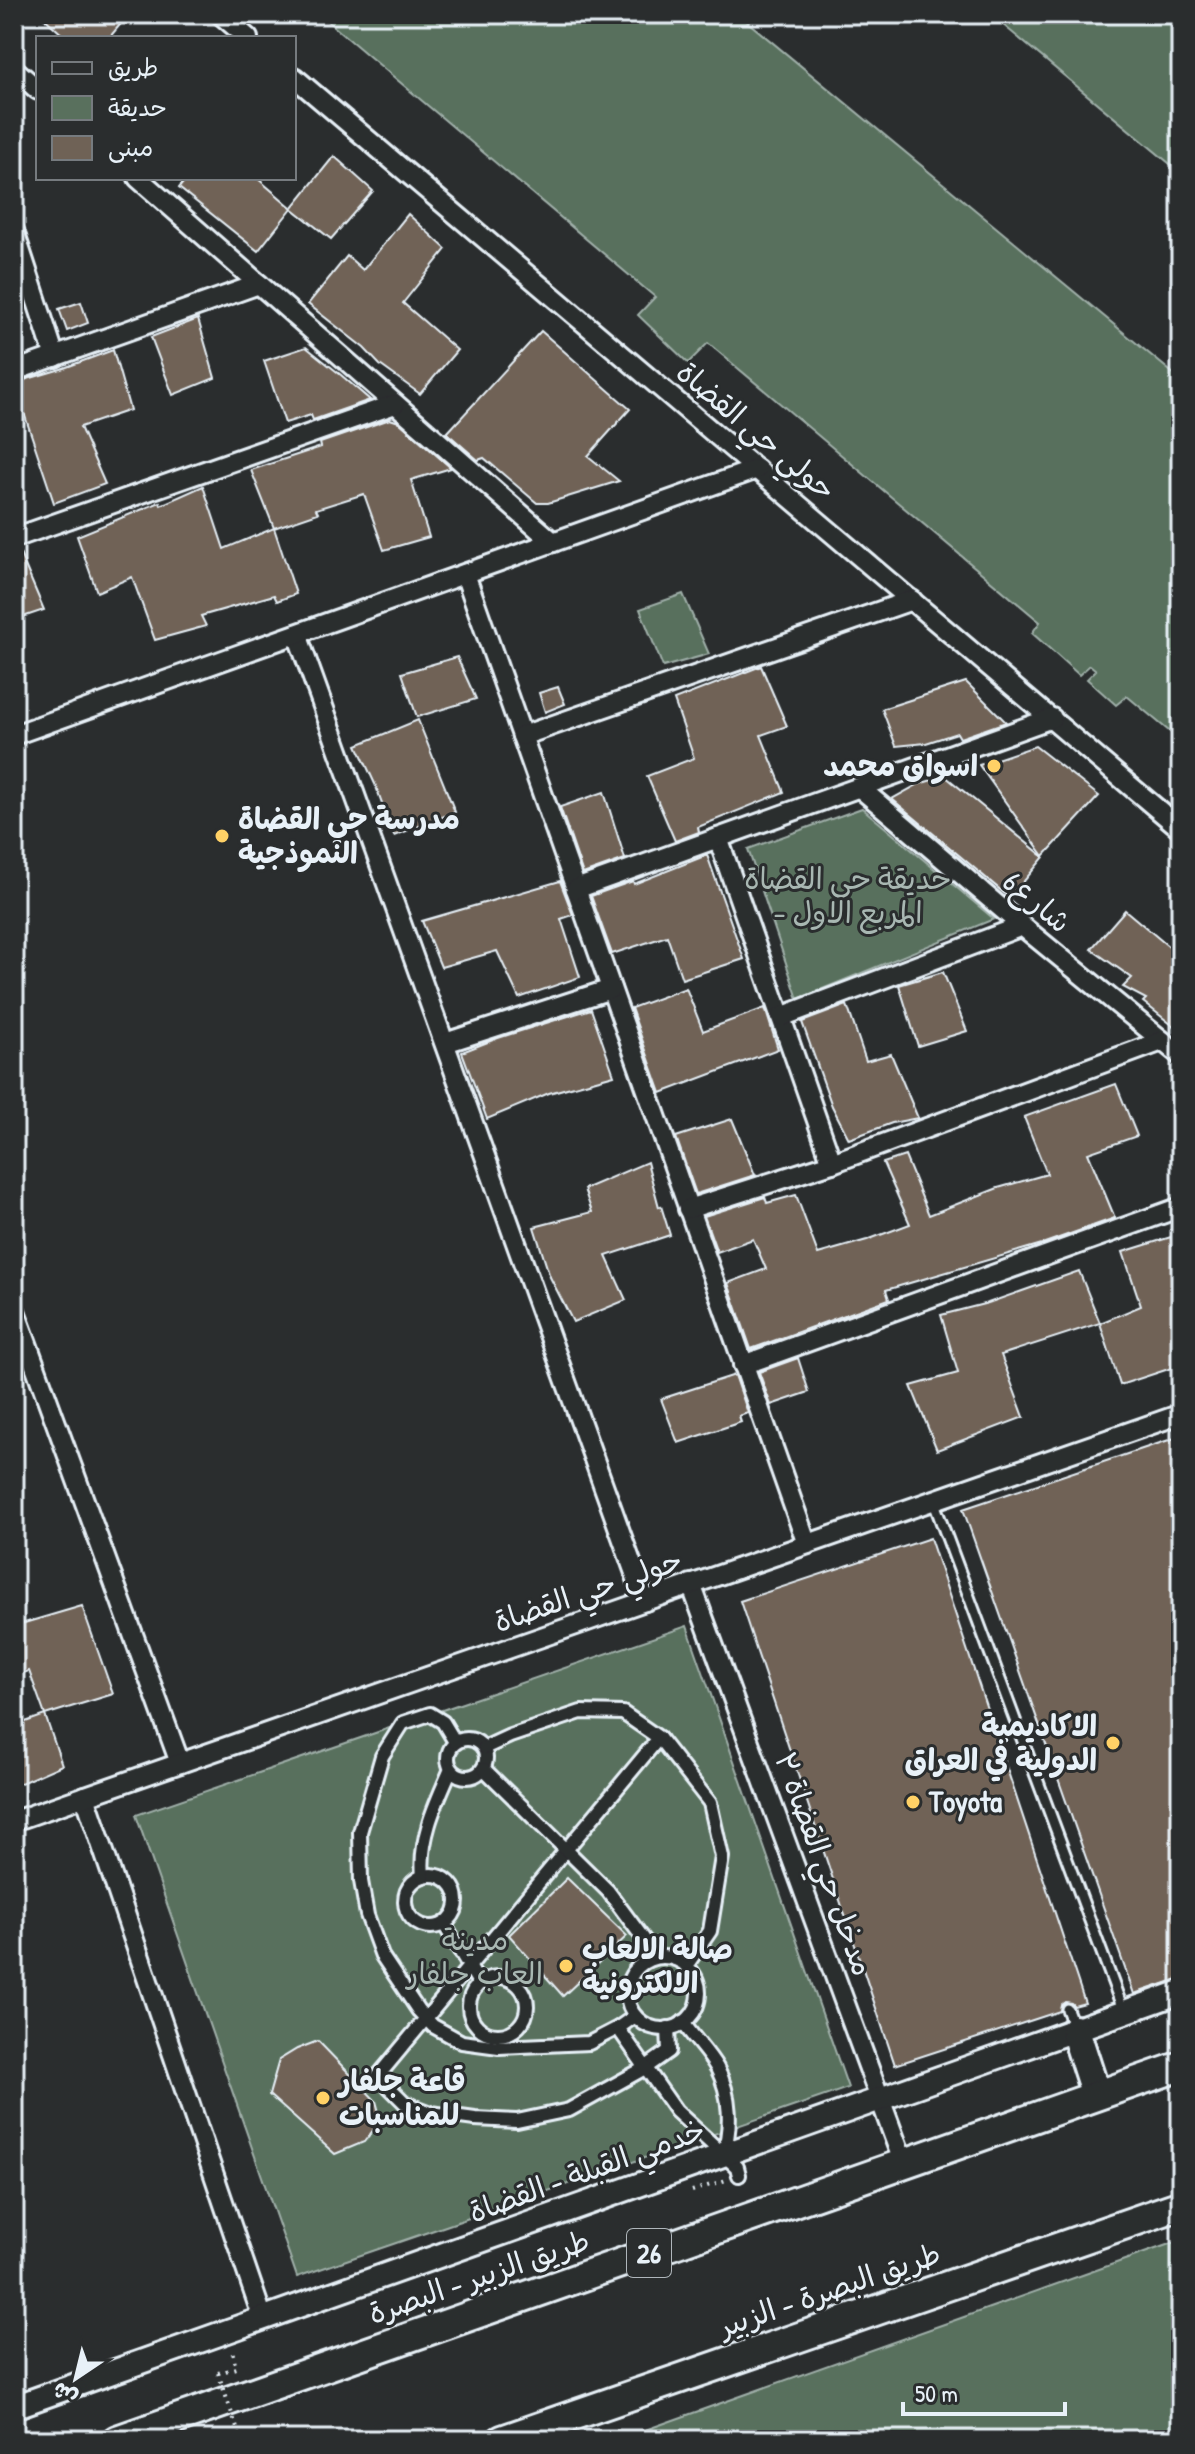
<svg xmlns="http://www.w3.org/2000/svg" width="1195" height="2454" font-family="'Patrick Hand','Playpen Sans Arabic',sans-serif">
<rect width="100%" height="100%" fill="#2a2d2e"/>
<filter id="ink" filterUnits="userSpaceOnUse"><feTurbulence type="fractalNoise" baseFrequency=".0125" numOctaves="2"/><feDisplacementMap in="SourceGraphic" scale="16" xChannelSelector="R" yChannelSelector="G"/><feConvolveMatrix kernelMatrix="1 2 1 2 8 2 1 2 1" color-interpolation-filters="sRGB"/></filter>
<g filter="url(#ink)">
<g fill="#59705d" stroke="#a0b0aa" stroke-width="2">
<path d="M 319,14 L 738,14 L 1181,380 L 1181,741 L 1127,696 L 1116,705 L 1087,679 L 1096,670 L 1090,665 L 1079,675 L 1032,633 L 1040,622 L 708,343 L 688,363 L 638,315 L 655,297 Z"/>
<path d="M 990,14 L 1175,14 L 1181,19 L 1181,173 Z"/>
<path d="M 683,594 L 709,654 L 663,667 L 640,609 Z"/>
<path d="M 862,808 L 994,919 L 798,999 L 748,849 Z"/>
<path d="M 687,1626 L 848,2088 L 297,2277 L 136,1815 Z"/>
<path d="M 1181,2240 L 1181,2440 L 617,2440 Z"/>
</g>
<g fill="#6f6256" stroke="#e8f1f8" stroke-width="2">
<path d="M 40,14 L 129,14 L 109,38 L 66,38 Z"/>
<path d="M 334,156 L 373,191 L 331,239 L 292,208 Z"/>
<path d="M 187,178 L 257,178 L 292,208 L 258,251 L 179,188 Z"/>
<path d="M 408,214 L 446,249 L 403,303 L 457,350 L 420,394 L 380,365 L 364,348 L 308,304 L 347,256 L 363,270 Z"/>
<path d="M 81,302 L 88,323 L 67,331 L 59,309 Z"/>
<path d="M 198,319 L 215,378 L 173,395 L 151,337 Z"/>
<path d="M 541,331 L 630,409 L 588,456 L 619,481 L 548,503 L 537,503 L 484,458 L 478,460 L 447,433 Z"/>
<path d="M 306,347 L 341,375 L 370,400 L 313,420 L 311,415 L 285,423 L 264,361 Z"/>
<path d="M 113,350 L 130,410 L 80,427 L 105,484 L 54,503 L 14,383 L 61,369 Z"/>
<path d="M 390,419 L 399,422 L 451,468 L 411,480 L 429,537 L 384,550 L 364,494 L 316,509 L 318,513 L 274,528 L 251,470 L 321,447 L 320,443 Z"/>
<path d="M 203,486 L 224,549 L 274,528 L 296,594 L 277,601 L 274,595 L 201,616 L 206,626 L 155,640 L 132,577 L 97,592 L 77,536 L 160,502 L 161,505 Z"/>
<path d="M 18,549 L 44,610 L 14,620 L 14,550 Z"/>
<path d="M 457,657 L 476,699 L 417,717 L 402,673 Z"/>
<path d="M 761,666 L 787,726 L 761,735 L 784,792 L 698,827 L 699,832 L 675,841 L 647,776 L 694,758 L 674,700 Z"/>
<path d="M 966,682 L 1006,722 L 960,738 L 957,733 L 926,743 L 896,746 L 882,709 Z"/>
<path d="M 558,687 L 565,704 L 545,712 L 539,693 Z"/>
<path d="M 418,720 L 455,812 L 394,836 L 375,784 L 357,745 Z"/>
<path d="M 1035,746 L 1099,796 L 1044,856 L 979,765 Z"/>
<path d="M 945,776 L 1044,857 L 1010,898 L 892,799 L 919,784 Z"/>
<path d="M 604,792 L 625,859 L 583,874 L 560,807 Z"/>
<path d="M 707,855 L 744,959 L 682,979 L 667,936 L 612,954 L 591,896 L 633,881 L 634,884 Z"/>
<path d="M 560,881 L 573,915 L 561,919 L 580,977 L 519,998 L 497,951 L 441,967 L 422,921 Z"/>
<path d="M 1125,910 L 1181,957 L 1181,1032 L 1143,1002 L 1146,999 L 1123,987 L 1132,978 L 1091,949 Z"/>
<path d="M 943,972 L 967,1031 L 918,1046 L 899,985 Z"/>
<path d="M 686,988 L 703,1031 L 765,1008 L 778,1049 L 661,1093 L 631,1008 Z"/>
<path d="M 847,1005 L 866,1061 L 891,1054 L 918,1118 L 892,1123 L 849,1139 L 832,1106 L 802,1022 Z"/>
<path d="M 591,1009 L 614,1075 L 549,1093 L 487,1119 L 462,1052 L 498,1038 Z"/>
<path d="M 1116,1084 L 1137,1136 L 1088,1153 L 1115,1218 L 1042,1244 L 886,1290 L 889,1299 L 751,1349 L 728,1283 L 766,1269 L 753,1239 L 717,1252 L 704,1216 L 765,1197 L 767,1203 L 796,1195 L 818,1254 L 867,1240 L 910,1224 L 883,1163 L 905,1156 L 929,1215 L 998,1188 L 1047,1174 L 1024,1117 Z"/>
<path d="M 732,1119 L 755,1175 L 696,1194 L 676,1137 Z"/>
<path d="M 647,1162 L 659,1207 L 661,1206 L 670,1235 L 606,1256 L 626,1300 L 573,1322 L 550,1277 L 534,1227 L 592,1212 L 584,1189 Z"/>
<path d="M 1171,1237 L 1181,1269 L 1181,1365 L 1120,1385 L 1100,1323 L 1141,1306 L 1123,1252 Z"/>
<path d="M 1079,1271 L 1100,1323 L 1001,1355 L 1024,1417 L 937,1450 L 911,1386 L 958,1373 L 941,1315 L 988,1303 Z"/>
<path d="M 798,1358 L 809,1392 L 771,1405 L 759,1372 Z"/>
<path d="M 735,1375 L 748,1413 L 739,1416 L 741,1422 L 678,1443 L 661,1399 Z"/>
<path d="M 1181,1436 L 1181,1978 L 1134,1994 L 963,1509 Z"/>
<path d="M 930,1538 L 1085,2003 L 1074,2006 L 1071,2003 L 1065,2002 L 1061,2005 L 1060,2011 L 895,2065 L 740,1601 Z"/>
<path d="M 82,1606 L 113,1694 L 45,1715 L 29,1671 L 14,1676 L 14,1626 Z"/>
<path d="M 45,1715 L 62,1765 L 14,1786 L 14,1726 Z"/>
<path d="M 567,1878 L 627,1936 L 563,1996 L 509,1935 Z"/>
<path d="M 318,2041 L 376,2101 L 381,2120 L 364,2142 L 335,2154 L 269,2095 L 279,2060 L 297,2049 Z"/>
</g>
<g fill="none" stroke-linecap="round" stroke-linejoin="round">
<g stroke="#e8f1f8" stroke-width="15">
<g id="service">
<path d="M 933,1500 L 1124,2012"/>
<path d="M 1067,2009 L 1074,2027"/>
</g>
</g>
<g stroke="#e8f1f8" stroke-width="18">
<g id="pedestrian">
<path d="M 659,1738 L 378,2076 L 405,2103 L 431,2113 L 475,2119 L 517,2121 L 569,2110 L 645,2068 L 669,2051 L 668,2028"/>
<circle cx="467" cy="1758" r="19"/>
<path d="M 455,1742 L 443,1722 L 430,1714 L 403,1723 L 382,1756 L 360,1832 L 361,1881 L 367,1915 L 382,1956 L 418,2010 L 433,2026 L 462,2042 L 499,2047 L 589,2043 L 618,2028"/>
<path d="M 484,1748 L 510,1736 L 581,1712 L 623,1713 L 659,1738 L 710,1803 L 722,1857 L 710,1931 L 686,1966"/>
<path d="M 484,1769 L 608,1891 L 657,1957"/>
<circle cx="431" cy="1901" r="26"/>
<path d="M 423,1876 C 419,1838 436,1803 451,1769"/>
<path d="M 444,1924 L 479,1983"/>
<circle cx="663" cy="1993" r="36"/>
<circle cx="498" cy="2006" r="29"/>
<path d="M 635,2016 L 618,2028 L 676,2111 L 737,2167 L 739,2175"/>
<path d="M 683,2022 C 693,2038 708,2052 717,2068 C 731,2095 732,2127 723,2155"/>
</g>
</g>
<g stroke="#e8f1f8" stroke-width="24">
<g id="minor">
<path d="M 220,14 L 248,38"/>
<path d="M 14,69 L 38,90"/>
<path d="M 294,77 L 1181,829"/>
<path d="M 138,178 L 553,542"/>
<path d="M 14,231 L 55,357"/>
<path d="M 14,371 L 259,284"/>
<path d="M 14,538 L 395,404"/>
<path d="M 465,574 L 807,1544"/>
<path d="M 297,634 L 645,1601"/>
<path d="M 14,735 L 757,469"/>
<path d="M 522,736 L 912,600"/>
<path d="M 860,788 L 1022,926 L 1181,1056"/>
<path d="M 718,838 L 832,1163"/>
<path d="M 576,889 L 1052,718"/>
<path d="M 781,1017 L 1022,926"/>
<path d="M 445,1043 L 611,989"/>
<path d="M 688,1209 L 832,1163 L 1162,1041"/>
<path d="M 14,1308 L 180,1763"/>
<path d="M 743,1365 L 1181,1207"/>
<path d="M 691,1584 L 904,2164"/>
<path d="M 85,1796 L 263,2319"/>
<path d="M 14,1821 L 1181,1414"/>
</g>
</g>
<g stroke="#e8f1f8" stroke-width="28">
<path id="tertiary" d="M 14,2407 L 1181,1992"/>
</g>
<g stroke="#e8f1f8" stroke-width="34">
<g id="trunk">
<path d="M 1075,2030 L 1096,2095"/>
<path d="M 117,2440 L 1181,2066"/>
<path d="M 502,2440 L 1181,2205"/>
</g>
</g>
<g stroke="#e8f1f8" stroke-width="4" stroke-dasharray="2 6" stroke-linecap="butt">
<path d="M 692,2191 L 726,2180"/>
<path d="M 218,2373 L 236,2368 L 232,2350"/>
</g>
<use href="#service" stroke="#2a2d2e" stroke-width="9"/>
<use href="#pedestrian" stroke="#2a2d2e" stroke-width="12"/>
<use href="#minor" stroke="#2a2d2e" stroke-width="18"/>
<use href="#tertiary" stroke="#2a2d2e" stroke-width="22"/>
<use href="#trunk" stroke="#2a2d2e" stroke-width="28"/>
<path stroke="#e8f1f8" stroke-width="4" stroke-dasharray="2 6" stroke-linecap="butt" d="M 218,2373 L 241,2440"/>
</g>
</g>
<g fill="#ffd166" stroke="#2a2d2e" stroke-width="3">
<circle cx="994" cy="766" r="8"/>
<circle cx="222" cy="836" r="8"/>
<circle cx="1113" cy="1743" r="8"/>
<circle cx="913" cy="1802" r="8"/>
<circle cx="566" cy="1966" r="8"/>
<circle cx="323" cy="2098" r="8"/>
</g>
<g text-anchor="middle" stroke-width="6" stroke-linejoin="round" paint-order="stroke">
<rect fill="#2a2d2e" stroke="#afb6bb" stroke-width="2" x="627" y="2229" width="44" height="48" rx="6"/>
<g font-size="28" font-weight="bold" fill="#e8f1f8">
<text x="649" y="2263">26</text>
</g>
<g font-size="30" fill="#e8f1f8" stroke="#2a2d2e">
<text transform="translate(756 431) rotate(40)" y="10">حولي حي القضاة</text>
<text transform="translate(1037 902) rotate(40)" y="10">شارع6</text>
<text transform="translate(588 1591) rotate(-19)" y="10">حولي حي القضاة</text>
<text transform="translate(824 1864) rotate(70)" y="10">مدخل حي القضاة ٣</text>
<text transform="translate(587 2171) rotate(-20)" y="10">خدمي القبلة - القضاة</text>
<text transform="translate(479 2277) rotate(-19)" y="10">طريق الزبير - البصرة</text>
<text transform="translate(830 2290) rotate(-19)" y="10">طريق البصرة - الزبير</text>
</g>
<g font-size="30" font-weight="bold" fill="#e8f1f8" stroke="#2a2d2e" text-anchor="start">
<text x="978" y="776" text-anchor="end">اسواق محمد</text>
<text x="238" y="829">مدرسة حي القضاة<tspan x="238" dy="34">النموذجية</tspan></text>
<text x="1097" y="1736" text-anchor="end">الاكاديمية<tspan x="1097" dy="34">الدولية في العراق</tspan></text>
<text x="929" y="1812">Toyota</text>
<text x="582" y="1959">صالة الالعاب<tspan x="582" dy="34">الالكترونية</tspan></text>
<text x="339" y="2091">قاعة جلفار<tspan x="339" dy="34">للمناسبات</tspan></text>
</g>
<g font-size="30" fill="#a8b7b2" stroke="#2a2d2e">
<text x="848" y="889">حديقة حي القضاة<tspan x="848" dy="34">- المربع الاول</tspan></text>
<text x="475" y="1950">مدينة<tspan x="475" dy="34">العاب جلفار</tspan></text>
</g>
</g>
<rect width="1195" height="2454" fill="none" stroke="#2a2d2e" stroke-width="48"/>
<rect x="24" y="24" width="1147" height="2406" fill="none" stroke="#e8f1f8" stroke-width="3" filter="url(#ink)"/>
<rect x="36" y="36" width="260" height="144" fill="#2a2d2e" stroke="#767b7f" stroke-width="2"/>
<rect x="52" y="62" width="40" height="12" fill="#2a2d2e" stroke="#767b7f" stroke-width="2"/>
<text x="108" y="76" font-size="24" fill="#e8f1f8">طريق</text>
<rect x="52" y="96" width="40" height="24" fill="#59705d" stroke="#767b7f" stroke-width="2"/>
<text x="108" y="116" font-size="24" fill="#e8f1f8">حديقة</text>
<rect x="52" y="136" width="40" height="24" fill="#6f6256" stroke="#767b7f" stroke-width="2"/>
<text x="108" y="156" font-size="24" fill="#e8f1f8">مبنى</text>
<g transform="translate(76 2378) rotate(215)" stroke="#2a2d2e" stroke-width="6" paint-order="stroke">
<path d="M0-6L14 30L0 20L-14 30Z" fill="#e8f1f8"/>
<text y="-12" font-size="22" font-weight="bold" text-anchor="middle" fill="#e8f1f8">ش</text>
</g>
<path d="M903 2402v12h162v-12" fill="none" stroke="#e8f1f8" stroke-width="4"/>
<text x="915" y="2402" font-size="24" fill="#e8f1f8" stroke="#2a2d2e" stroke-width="6" paint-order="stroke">50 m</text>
</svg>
